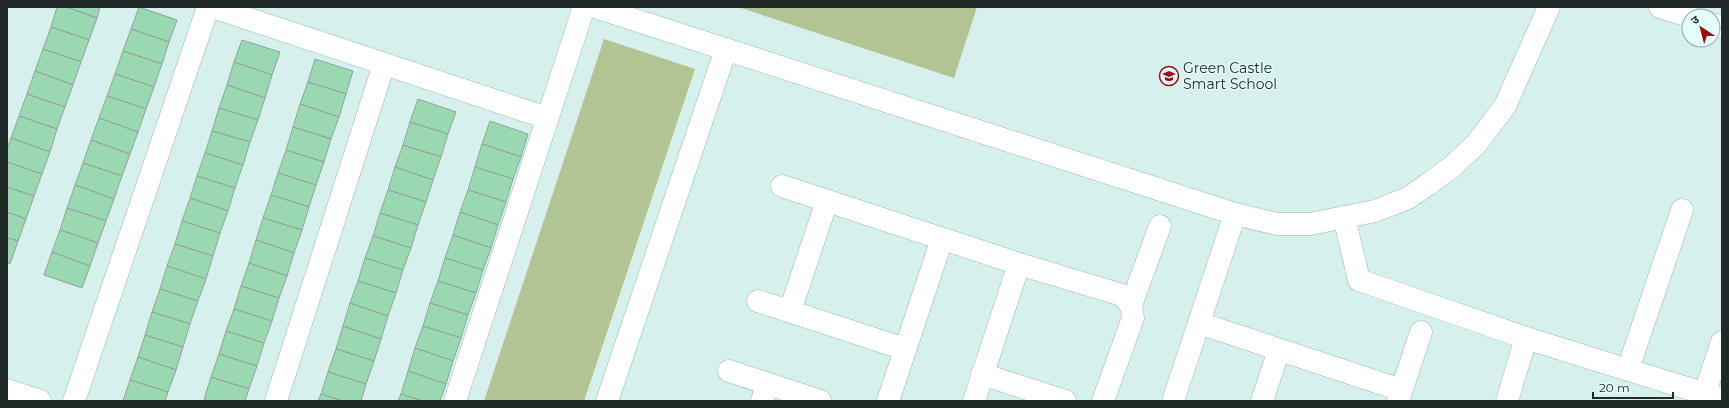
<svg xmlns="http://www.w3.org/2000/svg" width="1729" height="408" font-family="Montserrat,'Noto Sans Devanagari',sans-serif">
<rect width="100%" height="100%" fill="#d5f0ed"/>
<g fill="#b2c493">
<path d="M 738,7 L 977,7 L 954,78 Z"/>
<path d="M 604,39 L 695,69 L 584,401 L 484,401 Z"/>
</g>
<g fill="#99d8b1" stroke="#91a498">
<path d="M 57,7 L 67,7 L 97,18 L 89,40 L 51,27 Z"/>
<path d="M 67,7 L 100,7 L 97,18 Z"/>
<path d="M 139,7 L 177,20 L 169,42 L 131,29 Z"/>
<path d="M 51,27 L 89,40 L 81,62 L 43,49 Z"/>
<path d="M 131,29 L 169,42 L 162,64 L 123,51 Z"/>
<path d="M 242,40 L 280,52 L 272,75 L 234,62 Z"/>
<path d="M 43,49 L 81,62 L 73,85 L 35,71 Z"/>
<path d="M 123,51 L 162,64 L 154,87 L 115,74 Z"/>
<path d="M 315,59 L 353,71 L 346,94 L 308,82 Z"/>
<path d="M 234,62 L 272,75 L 265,98 L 227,85 Z"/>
<path d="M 35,71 L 73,85 L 65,107 L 27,94 Z"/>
<path d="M 115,74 L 154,87 L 146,109 L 107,96 Z"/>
<path d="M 308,82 L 346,94 L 339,117 L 300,104 Z"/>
<path d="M 227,85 L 265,98 L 258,120 L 219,108 Z"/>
<path d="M 27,94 L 65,107 L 57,129 L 19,116 Z"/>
<path d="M 107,96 L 146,109 L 138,132 L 99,118 Z"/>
<path d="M 418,99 L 456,112 L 448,134 L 410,122 Z"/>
<path d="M 300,104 L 339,117 L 331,139 L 293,127 Z"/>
<path d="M 219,108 L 258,120 L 250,142 L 212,131 Z"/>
<path d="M 19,116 L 57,129 L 50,152 L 11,138 Z"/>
<path d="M 99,118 L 138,132 L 130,154 L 91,140 Z"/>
<path d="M 490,121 L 528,134 L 521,157 L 482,144 Z"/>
<path d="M 410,122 L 448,134 L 441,157 L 403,145 Z"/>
<path d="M 293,127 L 331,139 L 324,162 L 286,150 Z"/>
<path d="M 212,131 L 250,142 L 243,165 L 205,153 Z"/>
<path d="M 11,138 L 50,152 L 42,174 L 7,162 L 7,149 Z"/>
<path d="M 91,140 L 130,154 L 122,176 L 83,163 Z"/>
<path d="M 482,144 L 521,157 L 513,179 L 475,167 Z"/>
<path d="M 403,145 L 441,157 L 433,180 L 395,167 Z"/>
<path d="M 286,150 L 324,162 L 316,185 L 278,173 Z"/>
<path d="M 205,153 L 243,165 L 235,188 L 197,176 Z"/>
<path d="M 7,162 L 42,174 L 34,196 L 7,187 Z"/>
<path d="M 83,163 L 122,176 L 114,199 L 75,185 Z"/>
<path d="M 395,167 L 433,180 L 426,202 L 388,190 Z"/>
<path d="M 475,167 L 513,179 L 506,202 L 468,190 Z"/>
<path d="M 278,173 L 316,185 L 309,207 L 271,195 Z"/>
<path d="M 197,176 L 235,188 L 228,211 L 190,198 Z"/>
<path d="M 75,185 L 114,199 L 106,221 L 67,208 Z"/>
<path d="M 7,187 L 34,196 L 26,219 L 7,212 Z"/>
<path d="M 388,190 L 426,202 L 418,225 L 380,213 Z"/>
<path d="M 468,190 L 506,202 L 498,225 L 460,212 Z"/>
<path d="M 271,195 L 309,207 L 302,230 L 263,218 Z"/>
<path d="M 190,198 L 228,211 L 220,233 L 182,221 Z"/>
<path d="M 67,208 L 106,221 L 98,243 L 60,230 Z"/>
<path d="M 7,212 L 26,219 L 18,241 L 7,238 Z"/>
<path d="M 460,212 L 498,225 L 491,248 L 453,235 Z"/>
<path d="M 380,213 L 418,225 L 411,248 L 373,236 Z"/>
<path d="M 263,218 L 302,230 L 294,253 L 256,240 Z"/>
<path d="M 182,221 L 220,233 L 213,256 L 175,244 Z"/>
<path d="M 60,230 L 98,243 L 90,266 L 52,252 Z"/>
<path d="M 453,235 L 491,248 L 483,270 L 445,258 Z"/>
<path d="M 373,236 L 411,248 L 403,270 L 365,258 Z"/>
<path d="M 7,238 L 18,241 L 10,264 L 7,263 Z"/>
<path d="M 256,240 L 294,253 L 287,276 L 249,263 Z"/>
<path d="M 175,244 L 213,256 L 206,279 L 167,266 Z"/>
<path d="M 52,252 L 90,266 L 82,288 L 44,275 Z"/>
<path d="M 365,258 L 403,270 L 396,293 L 358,281 Z"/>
<path d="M 445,258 L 483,270 L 476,293 L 438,281 Z"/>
<path d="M 249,263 L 287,276 L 279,298 L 241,286 Z"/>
<path d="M 167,266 L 206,279 L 198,301 L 160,289 Z"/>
<path d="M 358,281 L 396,293 L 388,316 L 350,303 Z"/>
<path d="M 438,281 L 476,293 L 468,315 L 430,303 Z"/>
<path d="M 241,286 L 279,298 L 272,321 L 234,309 Z"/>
<path d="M 160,289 L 198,301 L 190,324 L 152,312 Z"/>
<path d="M 350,303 L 388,316 L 381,339 L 343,326 Z"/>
<path d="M 430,303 L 468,315 L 461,338 L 423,326 Z"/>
<path d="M 234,309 L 272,321 L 264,343 L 226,331 Z"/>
<path d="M 152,312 L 190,324 L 183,347 L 145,335 Z"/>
<path d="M 343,326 L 381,339 L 374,361 L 336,349 Z"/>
<path d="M 423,326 L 461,338 L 453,361 L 415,348 Z"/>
<path d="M 226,331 L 264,343 L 257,366 L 219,354 Z"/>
<path d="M 145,335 L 183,347 L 176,370 L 138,357 Z"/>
<path d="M 415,348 L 453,361 L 446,384 L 408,371 Z"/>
<path d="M 336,349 L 374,361 L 366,384 L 328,372 Z"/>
<path d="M 219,354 L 257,366 L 249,389 L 211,377 Z"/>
<path d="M 138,357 L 176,370 L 168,392 L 130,380 Z"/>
<path d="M 408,371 L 446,384 L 440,401 L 422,401 L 401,394 Z"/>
<path d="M 328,372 L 366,384 L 361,401 L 342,401 L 321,394 Z"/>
<path d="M 211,377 L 249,389 L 245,401 L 209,401 L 204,399 Z"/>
<path d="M 130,380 L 168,392 L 165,401 L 123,401 Z"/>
<path d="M 321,394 L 342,401 L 318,401 Z"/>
<path d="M 401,394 L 422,401 L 398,401 Z"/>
</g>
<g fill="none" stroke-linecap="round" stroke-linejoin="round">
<g stroke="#9cb6b3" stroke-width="23">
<g id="minor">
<path d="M 213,7 L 547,118"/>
<path d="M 595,7 L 1235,214 L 1277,224 L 1310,224 L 1375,211 L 1408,198 L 1427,185 L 1453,166 L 1477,143 L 1505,106 L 1549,7"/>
<path d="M 1660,7 L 1689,16"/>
<path d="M 1713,24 L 1722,27"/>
<path d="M 782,186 L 1019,264 L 1122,295 L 1131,305 L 1133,318 L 1103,401"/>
<path d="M 1344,217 L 1359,280 L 1526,338 L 1722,399"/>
<path d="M 758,301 L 905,349"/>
<path d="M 1131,305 L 1160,226"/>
<path d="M 790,311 L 827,201"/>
<path d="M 1199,323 L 1401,390"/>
<path d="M 1628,369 L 1682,210"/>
<path d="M 729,371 L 820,401"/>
<path d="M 982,374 L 1065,401"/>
<path d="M 7,390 L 40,401"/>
<path d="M 74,401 L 208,7"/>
<path d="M 276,401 L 384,64"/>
<path d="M 455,401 L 584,7"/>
<path d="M 607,401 L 726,49"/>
<path d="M 762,401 L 767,384"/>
<path d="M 888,401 L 942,239"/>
<path d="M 974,401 L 1019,264"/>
<path d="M 1173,401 L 1235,214"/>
<path d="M 1262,401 L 1279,350"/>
<path d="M 1398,401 L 1421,332"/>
<path d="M 1507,401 L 1526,338"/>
<path d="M 1702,401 L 1722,342"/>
</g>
</g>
<use href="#minor" stroke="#fff" stroke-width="22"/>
</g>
<defs>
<g id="school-ring" transform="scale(1)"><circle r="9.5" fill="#e2fdfb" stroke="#a30a10" stroke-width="1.5"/><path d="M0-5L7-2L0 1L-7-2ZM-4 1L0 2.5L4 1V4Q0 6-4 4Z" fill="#a30a10"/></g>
</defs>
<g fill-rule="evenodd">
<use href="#school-ring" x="1169" y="76"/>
</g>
<g text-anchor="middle" stroke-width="3" stroke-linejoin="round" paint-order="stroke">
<g font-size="14" fill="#202a29" stroke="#e2fdfb" text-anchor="start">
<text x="1183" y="73">Green Castle<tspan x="1183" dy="16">Smart School</tspan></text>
</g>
</g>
<rect width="1729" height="408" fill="none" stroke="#202a29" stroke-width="16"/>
<g transform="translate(1701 28) rotate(324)"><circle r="19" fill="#e2fdfb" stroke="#94a9a7"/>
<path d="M0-3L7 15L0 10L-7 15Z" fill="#a30a10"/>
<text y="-6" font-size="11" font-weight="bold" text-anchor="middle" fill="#202a29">उ</text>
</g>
<path d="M1593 392v6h80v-6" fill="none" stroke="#202a29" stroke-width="2"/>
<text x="1599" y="392" font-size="12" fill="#202a29" stroke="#e2fdfb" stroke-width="3" paint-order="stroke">20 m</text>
</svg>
